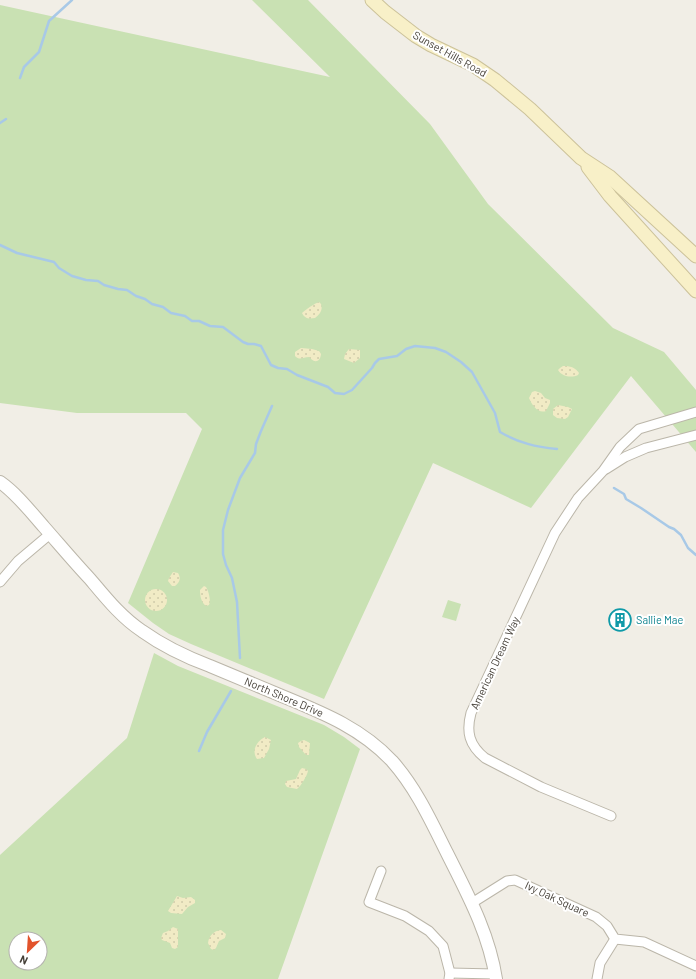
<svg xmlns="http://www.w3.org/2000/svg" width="696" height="979" font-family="Barlow,sans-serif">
<defs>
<pattern id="sand-dots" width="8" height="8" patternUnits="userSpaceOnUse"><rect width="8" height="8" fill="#f1ebc5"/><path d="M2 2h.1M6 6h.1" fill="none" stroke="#d0cbaa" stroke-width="1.8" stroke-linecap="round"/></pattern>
</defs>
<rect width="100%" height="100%" fill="#f1eee6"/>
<g fill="#c9e1b3" fill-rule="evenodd">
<path d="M 252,0 L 308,0 L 430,124 L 488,204 L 613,328 L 664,352 L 696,390 L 696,452 L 631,376 L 531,508 L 433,463 L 324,699 L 191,644 L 169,634 L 153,623 L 128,603 L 202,429 L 186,413 L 77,413 L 0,403 L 0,5 L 330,77 Z"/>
<path d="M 448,600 L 461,604 L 456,621 L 442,617 Z"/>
<path d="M 154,653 L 178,666 L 324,725 L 344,737 L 360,749 L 278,979 L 0,979 L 0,855 L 127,738 ZM 16,939 L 40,939 L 40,963 L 16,963 Z"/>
</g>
<g fill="url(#sand-dots)">
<path d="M 319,302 L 321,304 C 323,310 320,314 315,318 C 309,319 305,319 302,313 C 305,310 315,303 319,302 Z"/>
<path d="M 301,348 L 312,349 L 319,351 L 321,354 C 320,363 314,363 309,357 C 303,357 300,361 295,356 L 295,352 Z"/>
<path d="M 349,349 L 360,350 L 360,358 L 354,363 L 344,359 L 345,354 Z"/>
<path d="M 563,366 C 570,366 575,367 579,373 L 578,375 C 572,378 562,377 558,370 L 560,368 Z"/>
<path d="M 535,391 L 541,393 L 545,398 L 550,400 L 550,403 L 546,411 C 538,414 532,405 529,398 L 532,392 Z"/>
<path d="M 558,405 L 568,407 L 572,409 L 568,417 L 565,419 L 557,418 L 553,415 L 553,409 Z"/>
<path d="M 173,572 L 178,573 C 181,578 180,582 175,586 L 172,586 L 168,581 L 169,578 Z"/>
<path d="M 204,586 L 206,587 C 209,592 211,601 209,605 L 206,606 C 201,602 200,596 200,590 Z"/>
<circle cx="156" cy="600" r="11"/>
<path d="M 265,737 L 271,740 L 269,749 L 264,758 L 257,759 C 251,750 257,741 265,737 Z"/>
<path d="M 304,740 L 310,743 L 309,755 L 306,755 L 299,747 L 298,743 L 301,741 Z"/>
<path d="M 302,768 L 306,769 L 308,771 C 307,776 301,786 297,789 L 287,787 L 285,784 L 286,781 L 296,779 L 300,770 Z"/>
<path d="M 177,896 L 183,898 L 191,897 L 195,900 L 195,903 L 188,907 L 182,914 L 171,913 L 168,911 Z"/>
<path d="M 173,927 L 178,929 L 178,947 L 175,949 L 172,948 L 170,943 L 162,940 L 161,938 L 163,933 L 168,931 Z"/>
<path d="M 221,930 L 226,934 L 225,938 L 219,941 L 216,948 L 214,950 L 211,949 L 208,943 C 209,935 214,931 221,930 Z"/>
</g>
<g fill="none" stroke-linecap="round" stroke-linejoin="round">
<g stroke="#a8c9e7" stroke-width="2.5">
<path d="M 20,78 L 24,67 L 39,52 L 49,21 L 72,0"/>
<path d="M 0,123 L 6,119"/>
<path d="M 0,245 L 17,253 L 54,262 L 59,268 L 72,276 L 86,280 L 98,281 L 104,285 L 118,289 L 127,290 L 136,296 L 145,299 L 152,304 L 163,307 L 171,313 L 185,316 L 192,321 L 199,321 L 210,326 L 223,327 L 243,342 L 248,344 L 254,344 L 261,346 L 271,365 L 278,368 L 287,369 L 297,375 L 328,387 L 335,393 L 344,394 L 352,390 L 372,368 L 375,363 L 379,359 L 397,356 L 406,349 L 415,346 L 435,348 L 446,352 L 461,362 L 472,372 L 495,413 L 500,432 C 519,443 536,447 557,449"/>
<path d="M 614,488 L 624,494 L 626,499 L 641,508 L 669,527 L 674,529 L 681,535 L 688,548 L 696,555"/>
<path d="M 240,658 L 237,602 L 232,578 L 226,565 L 223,554 L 223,530 L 228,510 L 240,478 L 255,453 L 256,444 L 261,431 L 272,406"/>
<path d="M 199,751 L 207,732 L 231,691"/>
</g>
<g stroke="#bbb6a9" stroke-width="11">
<g id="minor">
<path d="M 606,469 L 625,457 L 646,448 L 696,435"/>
<path d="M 0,582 L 18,561 L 50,534"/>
<path d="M 611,816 L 541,787 L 485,758 C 469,745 466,732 471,713 L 555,533 L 578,498 L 603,471 L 620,447 L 639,429 L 696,412"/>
<path d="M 381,871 L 369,902 L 405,916 L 429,931 L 443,946 L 450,973 L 449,979"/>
<path d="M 472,903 L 507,881 L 515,880 L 596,917 L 607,926 L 615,939 L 644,942 L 696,966"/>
<path d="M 450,973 L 495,974"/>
<path d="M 597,979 L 600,963 L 615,939"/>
</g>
</g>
<g stroke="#bbb6a9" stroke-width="14">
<path id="tertiary" d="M 0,482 C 17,494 30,511 44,527 C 59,544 74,562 90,579 C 106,598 121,617 142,631 C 163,646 186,657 210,666 C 234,676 258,686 282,696 C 323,713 361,728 392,761 C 416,788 431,821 447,853 C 467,893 489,933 496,979"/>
</g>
<g stroke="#ccc29a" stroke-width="15">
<g id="secondary">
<path d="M 372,0 L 385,12 L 416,36 L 431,45 L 473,65 L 495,80 L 530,109 L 581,158 L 610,177 L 696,256"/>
<path d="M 588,167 L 610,196 L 696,291"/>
</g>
</g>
<use href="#minor" stroke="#fff" stroke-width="9"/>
<use href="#tertiary" stroke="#fff" stroke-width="12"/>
<use href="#secondary" stroke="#f8f0c8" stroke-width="13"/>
</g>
<defs>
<g id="building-ring" transform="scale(1.15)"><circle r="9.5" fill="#fff" stroke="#0f9aa8" stroke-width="1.5"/><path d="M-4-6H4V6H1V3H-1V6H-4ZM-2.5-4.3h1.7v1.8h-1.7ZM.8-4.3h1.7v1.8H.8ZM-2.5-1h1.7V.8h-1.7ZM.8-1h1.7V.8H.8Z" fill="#0f9aa8"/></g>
</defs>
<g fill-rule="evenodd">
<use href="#building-ring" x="620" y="620"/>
</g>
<g text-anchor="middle" stroke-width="4" stroke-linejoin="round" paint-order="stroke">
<g font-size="11" fill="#433e36" stroke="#fff">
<text transform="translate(450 54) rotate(29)" y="4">Sunset Hills Road</text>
<text transform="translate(495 663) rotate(-65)" y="4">American Dream Way</text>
<text transform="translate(284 697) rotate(23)" y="4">North Shore Drive</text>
<text transform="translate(557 899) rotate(25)" y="4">Ivy Oak Square</text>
</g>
<g font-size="11" fill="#0d838f" stroke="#fff" text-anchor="start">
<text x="636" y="624">Sallie Mae</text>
</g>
</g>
<g transform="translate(28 951) rotate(205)"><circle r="19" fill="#ffffff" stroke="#b4b2af"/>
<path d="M0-3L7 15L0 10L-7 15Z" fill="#e2532c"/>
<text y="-6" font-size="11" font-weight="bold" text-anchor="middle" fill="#433e36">N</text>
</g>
</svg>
